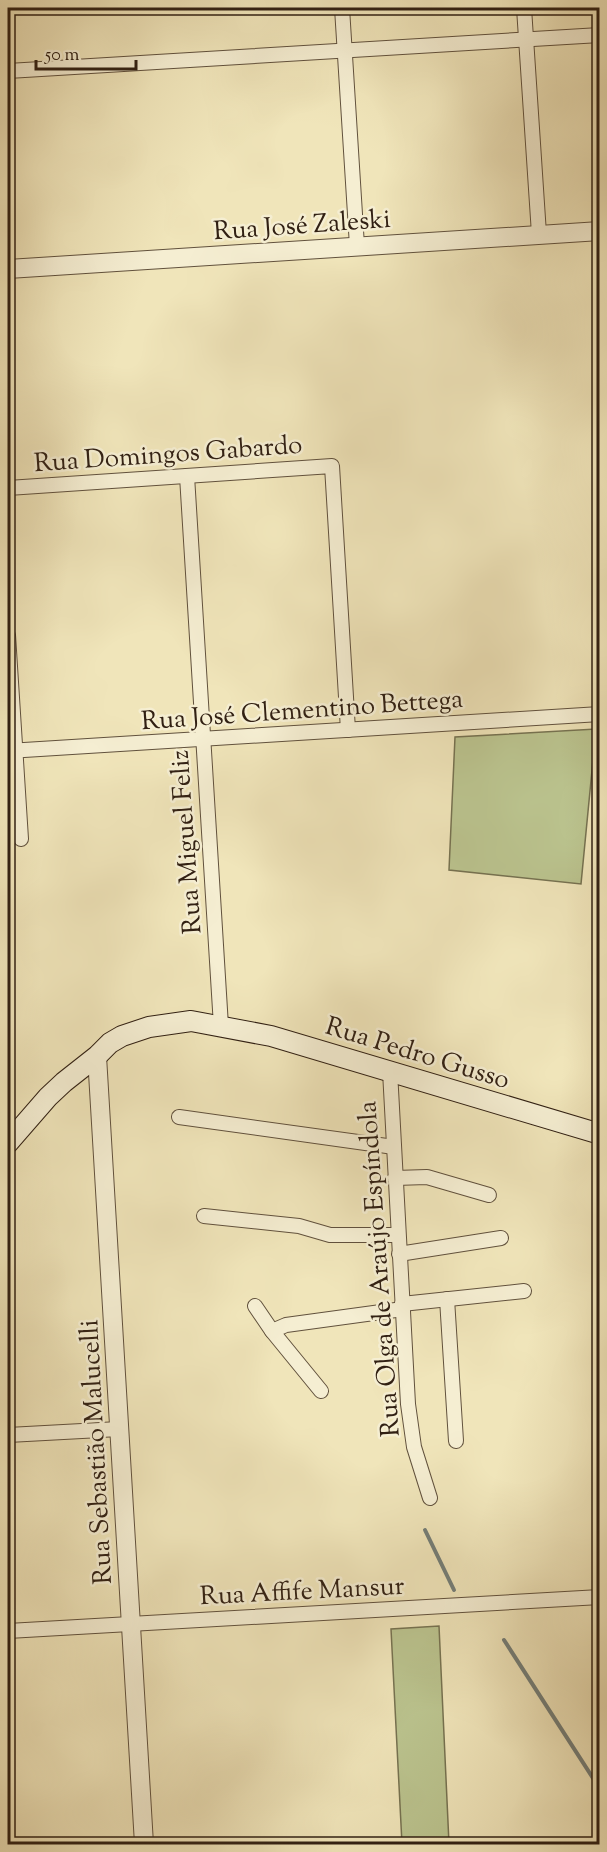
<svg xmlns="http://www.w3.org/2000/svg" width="607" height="1852" font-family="'Sorts Mill Goudy',serif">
<rect width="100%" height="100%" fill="#f0e5ba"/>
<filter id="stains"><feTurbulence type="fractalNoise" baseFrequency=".00333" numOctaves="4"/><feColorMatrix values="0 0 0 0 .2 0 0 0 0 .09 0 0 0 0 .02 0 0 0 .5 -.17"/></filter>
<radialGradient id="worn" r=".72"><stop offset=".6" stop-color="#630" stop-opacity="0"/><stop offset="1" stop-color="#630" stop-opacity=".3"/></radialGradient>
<g fill="#bbc48f" stroke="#767251" stroke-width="1.5">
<path d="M 596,729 L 581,884 L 449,870 L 455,737 Z"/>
<path d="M 439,1626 L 449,1844 L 402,1844 L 391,1629 Z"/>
</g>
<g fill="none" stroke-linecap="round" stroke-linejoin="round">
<g stroke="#747e78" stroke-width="4">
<path d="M 425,1530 L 454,1590"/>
<path d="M 504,1640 L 600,1789"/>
</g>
<g stroke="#61513d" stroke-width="16">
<g id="minor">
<path d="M 342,8 L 357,246"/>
<path d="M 524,8 L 539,234"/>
<path d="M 8,71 L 600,35"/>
<path d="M 187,476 L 221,1026"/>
<path d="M 8,488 L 332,466 L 348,730"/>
<path d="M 8,635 L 21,839"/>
<path d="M 8,751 L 600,714"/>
<path d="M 390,1071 L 408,1404 L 414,1447 L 430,1498"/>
<path d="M 179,1117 L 394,1147"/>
<path d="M 395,1178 L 427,1177 L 489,1195"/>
<path d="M 204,1216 L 299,1226 L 330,1235 L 398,1235"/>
<path d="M 399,1254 L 501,1238"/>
<path d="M 447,1299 L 456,1441"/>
<path d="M 402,1304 L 524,1291"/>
<path d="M 255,1306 L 272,1331 L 321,1391"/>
<path d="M 272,1331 L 286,1325 L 403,1309"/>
<path d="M 8,1435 L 119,1429"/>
<path d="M 8,1631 L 600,1597"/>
</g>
</g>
<g stroke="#61513d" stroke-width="20">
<g id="tertiary">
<path d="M 8,269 L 600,231"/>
<path d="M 97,1056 L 144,1844"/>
</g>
</g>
<g stroke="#312013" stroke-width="22">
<path id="secondary" d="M 8,1143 L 48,1097 L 64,1082 L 97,1056 L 110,1043 L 122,1036 L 149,1027 L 191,1021 L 271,1036 L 600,1134"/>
</g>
<use href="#minor" stroke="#f5eed2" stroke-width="14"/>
<use href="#tertiary" stroke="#f5eed2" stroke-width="18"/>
<use href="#secondary" stroke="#f5eed2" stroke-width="20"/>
</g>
<g text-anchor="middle" stroke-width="5" stroke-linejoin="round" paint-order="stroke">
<g font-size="26" fill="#312013" stroke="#f5eed2">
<text transform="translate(302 224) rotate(-4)" y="9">Rua José Zaleski</text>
<text transform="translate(168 453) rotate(-4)" y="9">Rua Domingos Gabardo</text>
<text transform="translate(302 709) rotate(-4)" y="9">Rua José Clementino Bettega</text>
<text transform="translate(185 842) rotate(-94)" y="9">Rua Miguel Feliz</text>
<text transform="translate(418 1052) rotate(17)" y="9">Rua Pedro Gusso</text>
<text transform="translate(378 1269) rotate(-94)" y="9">Rua Olga de Araújo Espíndola</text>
<text transform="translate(95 1452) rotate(-93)" y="9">Rua Sebastião Malucelli</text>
<text transform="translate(302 1590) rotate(-3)" y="9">Rua Affife Mansur</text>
</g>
</g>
<rect width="607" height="1852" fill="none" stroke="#f0e5ba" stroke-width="30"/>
<rect x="9" y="9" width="589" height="1834" fill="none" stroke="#312013" stroke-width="3"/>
<rect x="15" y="15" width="577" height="1822" fill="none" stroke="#312013" stroke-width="1.5"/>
<path d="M36 60v9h100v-9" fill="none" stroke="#312013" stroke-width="3"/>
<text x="45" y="60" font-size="18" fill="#312013" stroke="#f5eed2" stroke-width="4.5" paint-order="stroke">50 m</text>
<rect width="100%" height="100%" filter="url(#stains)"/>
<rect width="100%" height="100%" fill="url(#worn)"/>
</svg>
